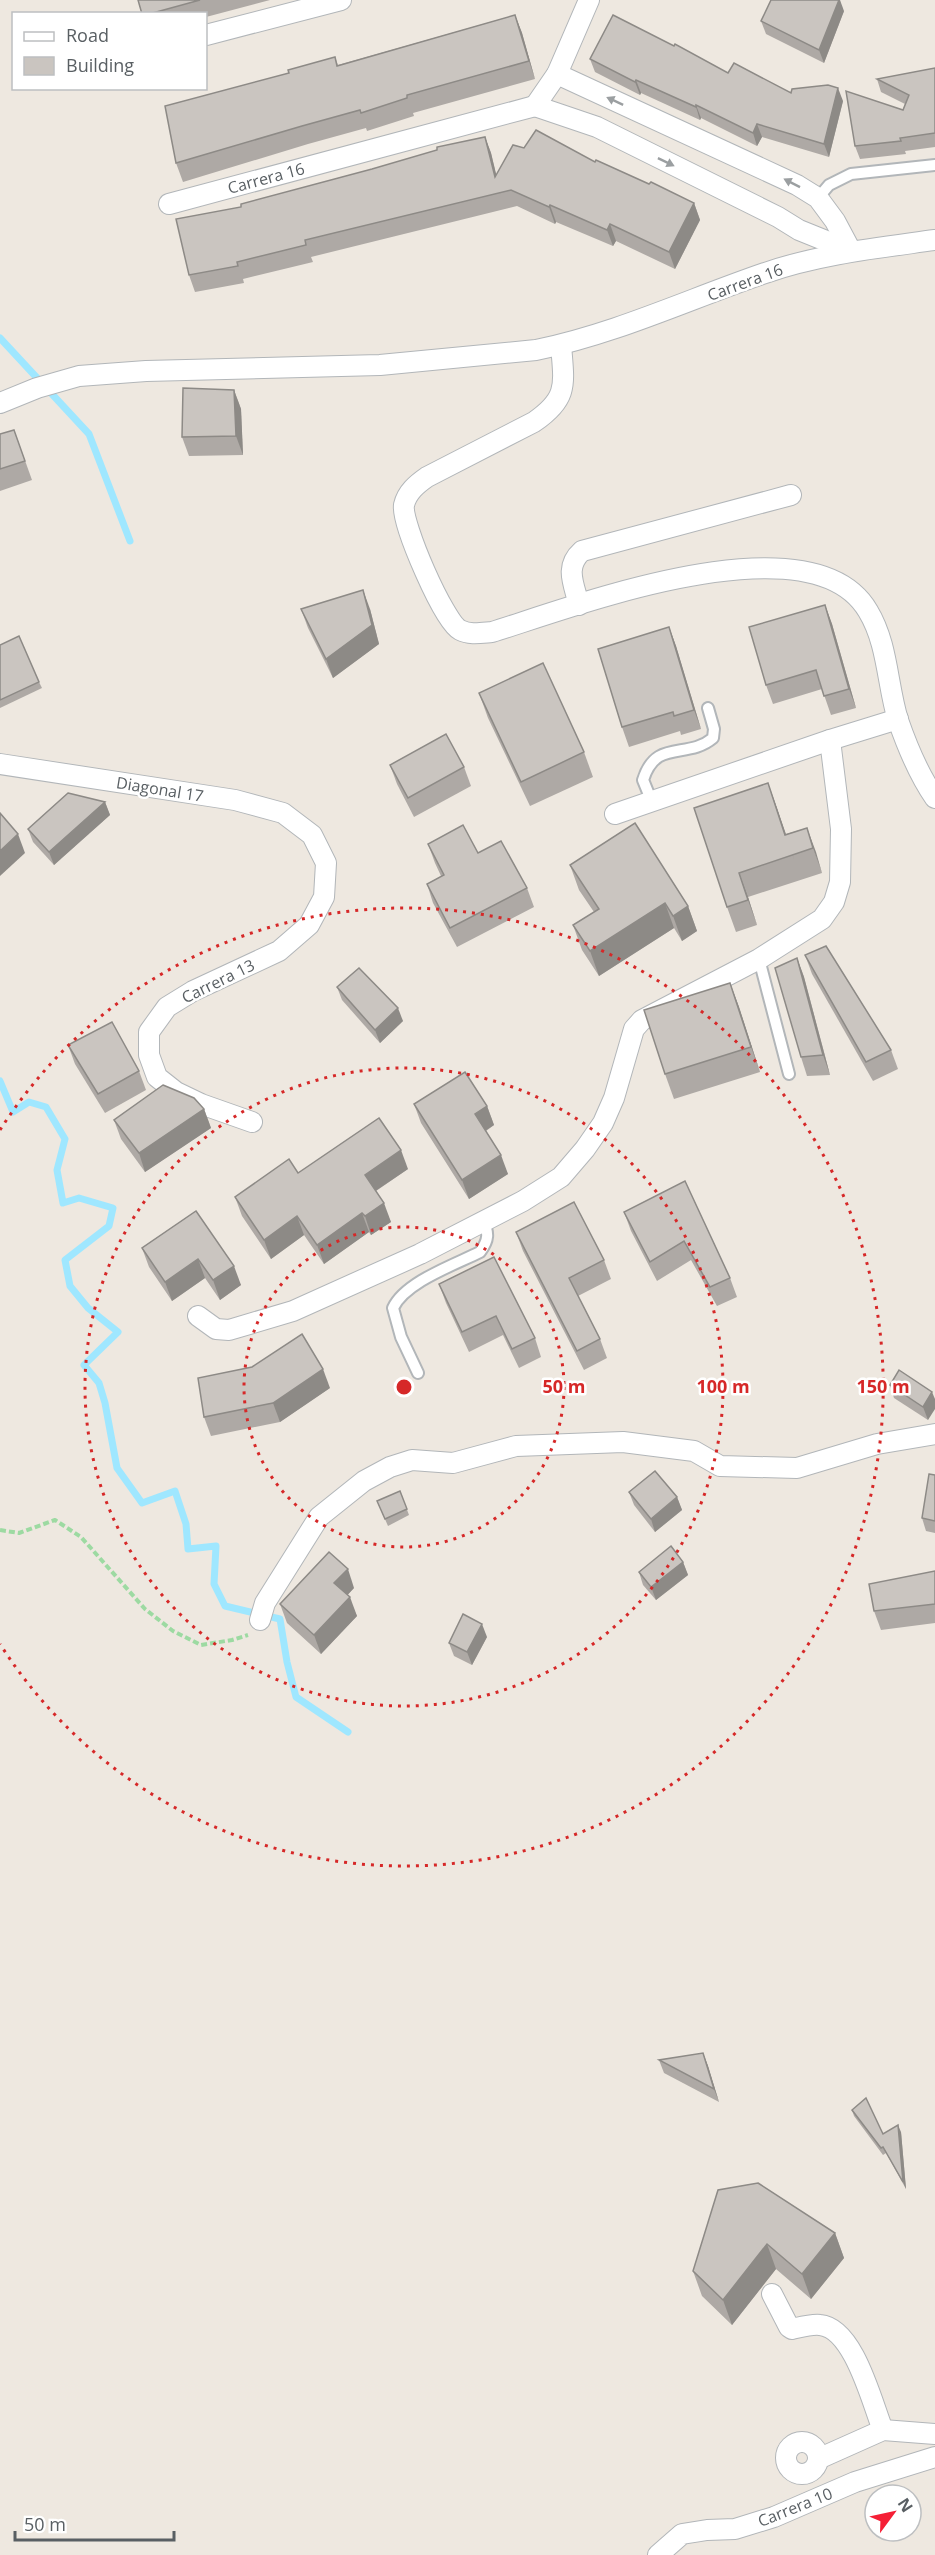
<svg xmlns="http://www.w3.org/2000/svg" width="935" height="2555" font-family="'Open Sans',sans-serif">
<rect width="100%" height="100%" fill="#eee8e0"/>
<g fill="none" stroke-linecap="round" stroke-linejoin="round">
<g stroke="#9fe7ff" stroke-width="7">
<path d="M 0,338 L 89,434 L 130,541"/>
<path d="M 0,1081 L 13,1112 L 29,1102 L 46,1107 L 65,1139 L 57,1170 L 63,1203 L 79,1198 L 113,1208 L 109,1226 L 65,1260 L 70,1286 L 88,1308 L 118,1332 L 84,1365 L 99,1383 L 105,1403 L 117,1468 L 142,1503 L 175,1491 L 186,1524 L 188,1549 L 216,1546 L 214,1584 L 225,1606 L 280,1619 L 287,1662 L 296,1697 L 348,1732"/>
</g>
<g stroke="#b2b6b9" stroke-width="14">
<g id="service">
<path d="M 818,198 L 829,185 L 851,174 L 935,165"/>
<path d="M 652,802 L 643,780 C 656,738 687,760 713,738 L 714,729 L 708,708"/>
<path d="M 759,959 L 789,1074"/>
<path d="M 418,1373 L 401,1337 L 393,1308 C 405,1282 454,1265 480,1252 C 489,1240 489,1233 483,1220"/>
</g>
</g>
<g stroke="#b2b6b9" stroke-width="22">
<g id="minor">
<path d="M 206,35 L 341,0"/>
<path d="M 557,74 L 797,185 L 818,198 L 835,221 L 851,251"/>
<path d="M 535,106 L 597,127 L 778,217 L 799,230 L 851,251"/>
<path d="M 535,106 L 557,74 L 589,0"/>
<path d="M 169,204 L 535,106"/>
<path d="M 561,345 C 564,384 569,398 534,422 L 427,477 C 417,484 407,492 404,505 C 401,523 444,622 460,630 C 470,635 480,633 492,632 C 573,607 812,515 868,611 C 888,644 887,684 898,720 C 907,746 919,775 935,798"/>
<path d="M 0,403 L 37,388 L 79,376 L 146,371 L 380,365 L 536,350 C 615,334 689,299 765,273 C 820,254 878,248 935,240"/>
<path d="M 579,605 C 574,584 564,567 582,551 L 791,495"/>
<path d="M 0,764 L 235,800 L 283,813 L 312,835 L 326,863 L 324,897 L 309,925 L 279,951 L 193,991 L 167,1007 L 149,1032 L 149,1055 L 157,1077 L 176,1092 L 201,1104 L 252,1122"/>
<path d="M 615,814 L 830,740 L 898,719"/>
<path d="M 198,1316 L 216,1329 L 229,1330 L 293,1311 L 420,1254 L 523,1201 L 561,1177 L 585,1149 L 603,1123 L 614,1098 L 634,1029 L 642,1020 L 759,959 L 822,919 L 834,902 L 840,882 L 841,829 L 830,740"/>
<path d="M 260,1620 L 265,1603 L 319,1517 L 364,1481 L 390,1467 L 412,1460 L 453,1463 L 516,1446 L 623,1442 L 694,1451 L 720,1466 L 797,1468 L 877,1444 L 935,1434"/>
<path d="M 772,2294 L 789,2327 L 792,2329 C 801,2327 812,2324 820,2325 C 854,2328 872,2403 883,2430"/>
<circle cx="802" cy="2458" r="16"/>
<path d="M 818,2459 L 883,2430 L 935,2434"/>
<path d="M 658,2555 L 682,2534 L 707,2530 L 735,2529 L 774,2517 L 855,2482 L 935,2457"/>
</g>
</g>
<path stroke="#9ddaa2" stroke-width="4" stroke-dasharray="6 3" stroke-linecap="butt" d="M 0,1530 L 19,1533 L 55,1520 L 81,1537 L 145,1609 L 173,1631 L 201,1645 L 232,1640 L 248,1635"/>
<use href="#service" stroke="#fff" stroke-width="10"/>
<use href="#minor" stroke="#fff" stroke-width="20"/>
</g>
<g fill="#aea9a5">
<path d="M 138,0 L 270,0 L 206,17 L 206,14 L 142,14 Z"/>
<path d="M 844,11 L 824,63 L 766,34 L 761,21 Z"/>
<path d="M 515,15 L 522,33 L 535,79 L 413,113 L 414,116 L 367,131 L 366,128 L 308,144 L 183,182 L 176,163 L 289,73 L 335,57 L 338,65 Z"/>
<path d="M 674,46 L 728,73 L 791,93 L 843,101 L 829,157 L 762,137 L 757,146 L 701,118 L 700,120 L 641,93 L 640,95 L 595,72 L 590,59 Z"/>
<path d="M 935,68 L 935,147 L 905,151 L 906,154 L 860,159 L 855,146 L 903,110 L 905,104 L 881,92 L 877,79 Z"/>
<path d="M 485,137 L 491,153 L 496,175 L 524,148 L 595,162 L 694,203 L 700,220 L 675,269 L 616,241 L 613,246 L 556,222 L 555,224 L 517,206 L 311,257 L 313,262 L 243,279 L 244,283 L 195,292 L 189,275 L 241,207 Z"/>
<path d="M 234,390 L 241,409 L 243,455 L 189,456 L 182,437 Z"/>
<path d="M 14,430 L 32,480 L 0,491 L 0,434 Z"/>
<path d="M 825,605 L 832,624 L 856,708 L 831,715 L 822,689 L 773,704 L 766,685 Z"/>
<path d="M 301,609 L 370,609 L 379,644 L 333,678 L 308,628 Z"/>
<path d="M 669,627 L 676,646 L 701,729 L 681,735 L 680,731 L 629,747 L 622,727 Z"/>
<path d="M 0,645 L 39,682 L 42,688 L 0,708 Z"/>
<path d="M 479,693 L 584,752 L 593,777 L 530,806 L 488,718 Z"/>
<path d="M 390,765 L 464,767 L 471,786 L 414,817 L 397,784 Z"/>
<path d="M 768,783 L 786,834 L 807,828 L 822,873 L 748,897 L 757,925 L 736,932 L 727,907 Z"/>
<path d="M 105,802 L 110,815 L 54,865 L 33,842 L 28,829 Z"/>
<path d="M 428,844 L 478,853 L 527,888 L 534,907 L 457,947 L 433,903 L 427,884 L 441,876 L 435,863 Z"/>
<path d="M 570,865 L 688,906 L 697,931 L 682,941 L 674,928 L 599,976 L 582,950 L 573,925 L 594,912 L 579,890 Z"/>
<path d="M 805,955 L 891,1050 L 898,1069 L 873,1081 L 812,974 Z"/>
<path d="M 797,958 L 804,977 L 830,1075 L 807,1076 L 801,1057 Z"/>
<path d="M 730,983 L 739,1007 L 760,1072 L 674,1099 L 665,1074 Z"/>
<path d="M 337,987 L 403,1021 L 380,1043 L 342,1000 Z"/>
<path d="M 68,1045 L 139,1071 L 146,1090 L 105,1113 L 75,1064 Z"/>
<path d="M 414,1104 L 487,1106 L 494,1125 L 486,1131 L 508,1174 L 469,1199 L 421,1123 Z"/>
<path d="M 204,1109 L 211,1128 L 145,1172 L 121,1139 L 114,1120 Z"/>
<path d="M 408,1169 L 376,1191 L 391,1222 L 371,1235 L 369,1232 L 324,1264 L 304,1235 L 271,1259 L 242,1216 L 235,1197 L 298,1173 Z"/>
<path d="M 685,1181 L 730,1278 L 737,1297 L 717,1306 L 691,1260 L 657,1281 L 631,1231 L 624,1212 Z"/>
<path d="M 196,1211 L 241,1285 L 220,1300 L 205,1278 L 172,1301 L 149,1267 L 142,1248 Z"/>
<path d="M 516,1232 L 604,1260 L 611,1279 L 578,1296 L 600,1339 L 607,1358 L 584,1370 L 523,1251 Z"/>
<path d="M 494,1257 L 535,1338 L 541,1357 L 519,1368 L 503,1335 L 469,1352 L 446,1303 L 439,1284 Z"/>
<path d="M 890,1385 L 932,1392 L 928,1420 L 894,1398 Z"/>
<path d="M 330,1388 L 280,1422 L 211,1436 L 204,1417 Z"/>
<path d="M 935,1475 L 935,1533 L 926,1531 L 922,1518 Z"/>
<path d="M 400,1491 L 409,1515 L 388,1526 L 377,1501 Z"/>
<path d="M 629,1492 L 677,1497 L 682,1510 L 655,1532 L 634,1505 Z"/>
<path d="M 683,1562 L 688,1575 L 656,1600 L 643,1585 L 639,1572 Z"/>
<path d="M 935,1571 L 935,1623 L 881,1630 L 874,1611 Z"/>
<path d="M 354,1588 L 347,1595 L 357,1616 L 321,1654 L 287,1623 L 280,1604 Z"/>
<path d="M 487,1637 L 472,1665 L 454,1656 L 449,1643 Z"/>
<path d="M 703,2053 L 708,2066 L 719,2102 L 664,2073 L 659,2060 Z"/>
<path d="M 852,2110 L 883,2134 L 901,2132 L 906,2189 L 886,2153 L 883,2155 L 854,2116 Z"/>
<path d="M 718,2190 L 835,2233 L 844,2258 L 811,2299 L 776,2269 L 732,2325 L 702,2296 L 693,2271 Z"/>
</g>
<g fill="#8d8a86">
<path d="M 839,0 L 840,0 L 844,11 L 824,63 L 819,50 Z"/>
<path d="M 515,15 L 522,33 L 535,79 L 529,61 Z"/>
<path d="M 636,80 L 641,93 L 640,95 L 635,82 Z"/>
<path d="M 838,88 L 843,101 L 829,157 L 824,144 Z"/>
<path d="M 696,105 L 701,118 L 700,120 L 696,107 Z"/>
<path d="M 757,124 L 762,137 L 757,146 L 753,133 Z"/>
<path d="M 485,137 L 491,153 L 501,194 L 495,177 Z"/>
<path d="M 694,203 L 700,220 L 675,269 L 669,252 Z"/>
<path d="M 550,205 L 556,222 L 555,224 L 549,207 Z"/>
<path d="M 610,224 L 616,241 L 613,246 L 607,230 Z"/>
<path d="M 234,390 L 241,409 L 243,455 L 236,436 Z"/>
<path d="M 363,590 L 370,609 L 379,644 L 333,678 L 326,659 Z"/>
<path d="M 825,605 L 832,624 L 856,708 L 849,689 Z"/>
<path d="M 669,627 L 676,646 L 701,729 L 694,710 Z"/>
<path d="M 768,783 L 777,808 L 794,859 L 785,835 Z"/>
<path d="M 105,802 L 110,815 L 54,865 L 49,852 Z"/>
<path d="M 807,828 L 816,852 L 822,873 L 813,848 Z"/>
<path d="M 18,834 L 25,853 L 0,876 L 0,851 Z"/>
<path d="M 739,873 L 748,897 L 757,925 L 748,900 Z"/>
<path d="M 665,903 L 674,928 L 599,976 L 590,951 Z"/>
<path d="M 688,906 L 697,931 L 682,941 L 673,916 Z"/>
<path d="M 797,958 L 804,977 L 830,1075 L 823,1055 Z"/>
<path d="M 730,983 L 739,1007 L 760,1072 L 751,1047 Z"/>
<path d="M 398,1008 L 403,1021 L 380,1043 L 375,1030 Z"/>
<path d="M 487,1106 L 494,1125 L 482,1133 L 475,1114 Z"/>
<path d="M 204,1109 L 211,1128 L 145,1172 L 139,1153 Z"/>
<path d="M 401,1150 L 408,1169 L 371,1194 L 365,1175 Z"/>
<path d="M 501,1155 L 508,1174 L 469,1199 L 462,1180 Z"/>
<path d="M 384,1203 L 391,1222 L 371,1235 L 365,1216 Z"/>
<path d="M 362,1213 L 369,1232 L 324,1264 L 317,1245 Z"/>
<path d="M 297,1216 L 304,1235 L 271,1259 L 264,1240 Z"/>
<path d="M 198,1259 L 205,1278 L 172,1301 L 165,1282 Z"/>
<path d="M 234,1266 L 241,1285 L 220,1300 L 213,1280 Z"/>
<path d="M 323,1369 L 330,1388 L 280,1422 L 273,1403 Z"/>
<path d="M 932,1392 L 935,1399 L 935,1409 L 928,1420 L 923,1407 Z"/>
<path d="M 677,1497 L 682,1510 L 655,1532 L 651,1519 Z"/>
<path d="M 683,1562 L 688,1575 L 656,1600 L 651,1587 Z"/>
<path d="M 348,1569 L 354,1588 L 341,1602 L 334,1583 Z"/>
<path d="M 350,1597 L 357,1616 L 321,1654 L 314,1635 Z"/>
<path d="M 482,1624 L 487,1637 L 472,1665 L 467,1652 Z"/>
<path d="M 703,2053 L 708,2066 L 719,2102 L 714,2089 Z"/>
<path d="M 898,2125 L 901,2132 L 906,2189 L 903,2182 Z"/>
<path d="M 835,2233 L 844,2258 L 811,2299 L 802,2274 Z"/>
<path d="M 767,2244 L 776,2269 L 732,2325 L 723,2300 Z"/>
</g>
<g fill="#cac5c0" stroke="#8d8a86" stroke-width="1.5">
<path d="M 138,0 L 200,0 L 149,14 L 142,14 Z"/>
<path d="M 771,0 L 839,0 L 819,50 L 761,21 Z"/>
<path d="M 515,15 L 529,61 L 407,95 L 407,98 L 361,113 L 360,110 L 302,126 L 176,163 L 165,106 L 289,73 L 288,70 L 335,57 L 337,66 Z"/>
<path d="M 613,15 L 674,46 L 675,44 L 728,73 L 734,63 L 791,93 L 792,89 L 828,85 L 838,88 L 824,144 L 757,124 L 753,133 L 696,105 L 696,107 L 636,80 L 635,82 L 590,59 Z"/>
<path d="M 935,68 L 935,133 L 900,138 L 901,141 L 855,146 L 846,91 L 903,110 L 909,95 L 877,79 Z"/>
<path d="M 536,130 L 595,162 L 596,160 L 649,184 L 651,182 L 694,203 L 669,252 L 610,224 L 607,230 L 550,205 L 549,207 L 511,190 L 305,240 L 306,245 L 237,262 L 238,266 L 189,275 L 176,219 L 241,207 L 241,204 L 372,169 L 437,150 L 437,147 L 485,137 L 495,177 L 513,145 L 524,148 Z"/>
<path d="M 183,388 L 234,390 L 236,436 L 182,437 Z"/>
<path d="M 14,430 L 25,461 L 0,469 L 0,434 Z"/>
<path d="M 363,590 L 372,625 L 326,659 L 301,609 Z"/>
<path d="M 825,605 L 849,689 L 824,696 L 816,670 L 766,685 L 749,627 Z"/>
<path d="M 669,627 L 694,710 L 674,716 L 673,712 L 622,727 L 598,649 Z"/>
<path d="M 19,636 L 39,682 L 0,700 L 0,645 Z"/>
<path d="M 543,663 L 584,752 L 521,782 L 479,693 Z"/>
<path d="M 446,734 L 464,767 L 408,798 L 390,765 Z"/>
<path d="M 768,783 L 785,835 L 807,828 L 813,848 L 739,873 L 748,900 L 727,907 L 694,808 Z"/>
<path d="M 68,793 L 105,802 L 49,852 L 28,829 Z"/>
<path d="M 0,813 L 18,834 L 0,851 Z"/>
<path d="M 635,823 L 688,906 L 673,916 L 665,903 L 590,951 L 573,925 L 599,909 L 570,865 Z"/>
<path d="M 463,825 L 478,853 L 501,841 L 527,888 L 450,928 L 427,884 L 444,875 L 428,844 Z"/>
<path d="M 826,946 L 891,1050 L 866,1062 L 805,955 Z"/>
<path d="M 797,958 L 823,1055 L 801,1057 L 775,968 Z"/>
<path d="M 359,968 L 398,1008 L 375,1030 L 337,987 Z"/>
<path d="M 730,983 L 751,1047 L 665,1074 L 644,1010 Z"/>
<path d="M 112,1022 L 139,1071 L 98,1094 L 68,1045 Z"/>
<path d="M 465,1072 L 487,1106 L 475,1114 L 501,1155 L 462,1180 L 414,1104 Z"/>
<path d="M 163,1085 L 194,1098 L 204,1109 L 139,1153 L 114,1120 Z"/>
<path d="M 379,1118 L 401,1150 L 365,1175 L 384,1203 L 365,1216 L 362,1213 L 317,1245 L 297,1216 L 264,1240 L 235,1197 L 289,1159 L 298,1173 Z"/>
<path d="M 685,1181 L 730,1278 L 710,1287 L 684,1241 L 650,1262 L 624,1212 Z"/>
<path d="M 574,1202 L 604,1260 L 569,1278 L 600,1339 L 577,1351 L 516,1232 Z"/>
<path d="M 196,1211 L 234,1266 L 213,1280 L 198,1259 L 165,1282 L 142,1248 Z"/>
<path d="M 494,1257 L 535,1338 L 512,1349 L 496,1316 L 462,1332 L 439,1284 Z"/>
<path d="M 302,1334 L 323,1369 L 273,1403 L 204,1417 L 198,1378 L 252,1367 Z"/>
<path d="M 899,1370 L 932,1392 L 923,1407 L 890,1385 Z"/>
<path d="M 655,1471 L 677,1497 L 651,1519 L 629,1492 Z"/>
<path d="M 929,1474 L 935,1475 L 935,1521 L 922,1518 Z"/>
<path d="M 400,1491 L 407,1509 L 385,1519 L 377,1501 Z"/>
<path d="M 671,1546 L 683,1562 L 651,1587 L 639,1572 Z"/>
<path d="M 329,1552 L 348,1569 L 334,1583 L 350,1597 L 314,1635 L 280,1604 Z"/>
<path d="M 935,1571 L 935,1604 L 874,1611 L 869,1584 Z"/>
<path d="M 463,1614 L 482,1624 L 467,1652 L 449,1643 Z"/>
<path d="M 703,2053 L 714,2089 L 659,2060 Z"/>
<path d="M 866,2098 L 883,2134 L 898,2125 L 903,2182 L 883,2147 L 881,2148 L 852,2110 Z"/>
<path d="M 758,2183 L 835,2233 L 802,2274 L 767,2244 L 723,2300 L 693,2271 L 718,2190 Z"/>
</g>
<defs><path id="oneway-solid" d="M-6-.8H1V-3.2L6.5 0L1 3.2V.8H-6Z" transform="scale(1.5)"/></defs>
<g fill="#9b9fa1">
<use href="#oneway-solid" transform="translate(615 101) rotate(-155)"/>
<use href="#oneway-solid" transform="translate(666 162) rotate(26)"/>
<use href="#oneway-solid" transform="translate(792 183) rotate(-153)"/>
</g>
<g fill="none" stroke="#d62828" stroke-width="3" stroke-dasharray="3 6">
<circle cx="404" cy="1387" r="160"/>
<circle cx="404" cy="1387" r="319"/>
<path d="M0 1130A479 479 0 1 1 0 1644"/>
</g>
<g text-anchor="middle" stroke-width="5" stroke-linejoin="round" paint-order="stroke">
<g font-size="16" fill="#595f63" stroke="#fff">
<text transform="translate(266 178) rotate(-15)" y="6">Carrera 16</text>
<text transform="translate(745 282) rotate(-20)" y="6">Carrera 16</text>
<text transform="translate(160 789) rotate(9)" y="6">Diagonal 17</text>
<text transform="translate(218 981) rotate(-26)" y="6">Carrera 13</text>
<text transform="translate(795 2507) rotate(-22)" y="6">Carrera 10</text>
</g>
</g>
<circle cx="404" cy="1387" r="9" fill="#d62828" stroke="#fff" stroke-width="3"/>
<g font-size="18" text-anchor="middle" font-weight="bold" fill="#d62828" stroke="#fff" stroke-width="5" stroke-linejoin="round" paint-order="stroke">
<text x="564" y="1393">50 m</text>
<text x="723" y="1393">100 m</text>
<text x="883" y="1393">150 m</text>
</g>
<rect x="12" y="12" width="195" height="78" fill="#ffffff" stroke="#bdbfc1" stroke-width="1.5"/>
<rect x="24" y="32" width="30" height="9" fill="#ffffff" stroke="#bdbfc1" stroke-width="1.5"/>
<text x="66" y="42" font-size="18" fill="#595f63">Road</text>
<rect x="24" y="57" width="30" height="18" fill="#cac5c0" stroke="#bdbfc1" stroke-width="1.5"/>
<text x="66" y="72" font-size="18" fill="#595f63">Building</text>
<g transform="translate(893 2513) rotate(57)"><circle r="28" fill="#ffffff" stroke="#bdbfc1" stroke-width="1.5"/>
<path d="M0-4.5L10 22L0 15L-10 22Z" fill="#f51f36"/>
<text y="-9" font-size="16" font-weight="bold" text-anchor="middle" fill="#595f63">N</text>
</g>
<path d="M15 2531v9h159v-9" fill="none" stroke="#595f63" stroke-width="3"/>
<text x="24" y="2531" font-size="18" fill="#595f63" stroke="#ffffff" stroke-width="4.5" paint-order="stroke">50 m</text>
</svg>
